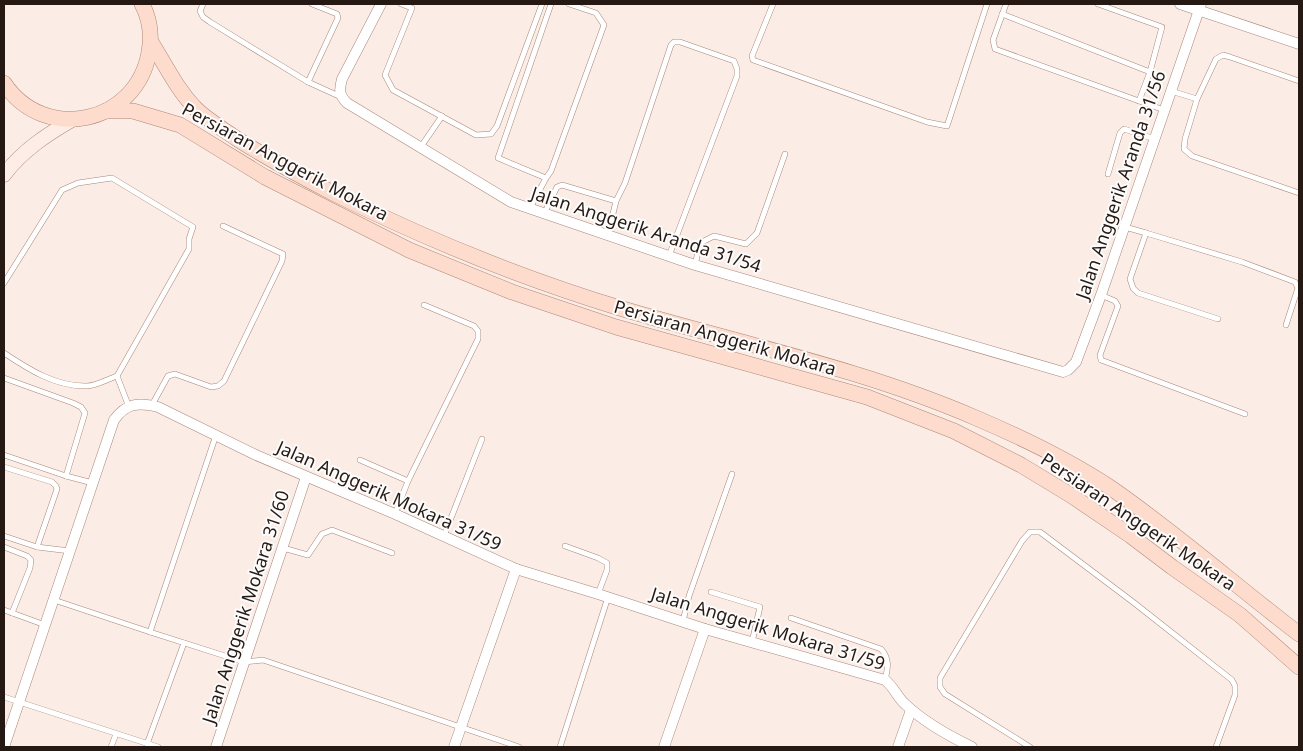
<svg xmlns="http://www.w3.org/2000/svg" width="1303" height="751" font-family="'Noto Sans',sans-serif">
<rect width="100%" height="100%" fill="#fbece5"/>
<g fill="none" stroke-linecap="round" stroke-linejoin="round">
<g stroke="#aa8778" stroke-width="6">
<g id="service">
<path d="M 203,4 L 200,11 L 203,17 L 210,22 L 308,82 L 341,97"/>
<path d="M 401,4 L 412,8 L 385,75 L 393,90 L 476,135 L 491,134 L 497,126 L 542,4"/>
<path d="M 773,4 L 752,56 L 753,60 L 927,122 L 947,126 L 987,4"/>
<path d="M 1006,4 L 993,40 L 995,49 L 1164,110"/>
<path d="M 1098,4 L 1162,27 L 1150,72 L 1139,101"/>
<path d="M 1002,14 L 1150,72"/>
<path d="M 1299,81 L 1230,57 L 1223,55 L 1216,59 L 1197,99 L 1185,139 L 1184,149 L 1192,156 L 1299,193"/>
<path d="M 308,82 L 338,18 L 337,14 L 312,4"/>
<path d="M 1171,91 L 1197,99"/>
<path d="M 420,148 L 442,116"/>
<path d="M 1108,174 L 1120,133 L 1124,129 L 1155,139"/>
<path d="M 546,178 L 498,158 L 551,4"/>
<path d="M 616,201 L 625,183 L 671,45 L 674,42 L 680,42 L 734,61 L 737,69 L 737,76 L 669,256"/>
<path d="M 530,208 L 546,178 L 551,171 L 604,25 L 596,13 L 569,4"/>
<path d="M 544,214 L 557,187 L 562,185 L 616,201 L 608,235"/>
<path d="M 1125,227 L 1146,233"/>
<path d="M 695,265 L 700,243 L 714,236 L 746,244 L 757,233 L 785,154"/>
<path d="M 4,283 L 62,190 L 78,183 L 112,178 L 193,227 L 189,239 L 189,249 L 117,376 L 129,407"/>
<path d="M 1101,295 L 1115,301 L 1118,306 L 1100,355 L 1101,360 L 1245,414"/>
<path d="M 1218,319 L 1138,293 L 1133,288 L 1130,279 L 1146,233 L 1242,262 L 1295,282 L 1298,288 L 1286,325"/>
<path d="M 4,353 C 28,369 56,387 87,386 C 96,386 108,379 117,376"/>
<path d="M 4,378 L 73,403 L 81,407 L 85,413 L 66,476"/>
<path d="M 152,405 L 168,376 L 175,374 L 211,387 L 218,386 L 224,381 L 282,261 L 283,254 L 223,226"/>
<path d="M 4,455 L 66,476 L 93,483"/>
<path d="M 360,460 L 408,481 L 478,339 L 478,331 L 474,326 L 424,305"/>
<path d="M 4,467 L 52,482 L 56,486 L 57,489 L 37,547"/>
<path d="M 395,514 L 408,481"/>
<path d="M 4,536 L 37,547 L 70,551"/>
<path d="M 444,536 L 482,439"/>
<path d="M 565,546 L 598,558 L 607,563 L 607,570 L 598,594"/>
<path d="M 4,547 L 27,556 L 31,560 L 30,568 L 12,613"/>
<path d="M 283,548 L 308,555 L 322,534 L 332,530 L 392,553"/>
<path d="M 711,592 L 760,607 L 752,642"/>
<path d="M 54,600 L 150,632 L 244,662 L 263,660 L 519,747"/>
<path d="M 4,610 L 45,625"/>
<path d="M 791,618 L 881,649 C 890,659 888,668 885,680"/>
<path d="M 683,621 L 689,596 L 732,474"/>
<path d="M 150,632 L 216,435"/>
<path d="M 4,697 L 158,747"/>
<path d="M 147,744 L 184,643"/>
<path d="M 111,747 L 116,734"/>
<path d="M 560,747 L 608,597"/>
<path d="M 1030,747 L 945,694 L 940,687 L 940,678 L 1022,541 L 1030,532 L 1040,532 L 1133,602 L 1232,680 L 1235,686 L 1235,695 L 1216,747"/>
</g>
</g>
<g stroke="#aa8778" stroke-width="11">
<g id="minor">
<path d="M 381,4 L 342,79 C 339,90 339,95 347,103 L 511,202 L 695,265 L 1063,372 L 1068,370 L 1076,362 L 1101,295 L 1201,4"/>
<path d="M 1180,4 L 1299,44"/>
<path d="M 4,747 L 114,420 C 126,403 139,402 158,407 L 256,455 L 395,514 L 516,569 L 598,594 L 705,629 L 885,680 C 894,687 897,697 905,704 C 924,722 949,736 972,747"/>
<path d="M 216,747 L 306,477"/>
<path d="M 454,747 L 516,569"/>
<path d="M 664,747 L 705,629"/>
<path d="M 898,747 L 911,710"/>
</g>
</g>
<g stroke="#aa8778" stroke-width="15">
<path id="secondary" d="M 4,175 C 22,151 46,135 72,120"/>
</g>
<g stroke="#b08876" stroke-width="16">
<g id="primary">
<path d="M 151,42 C 165,64 176,88 195,108 C 207,120 223,129 237,139 C 269,159 302,177 335,194 C 428,240 524,279 623,309 C 741,344 863,369 976,418 C 1023,438 1069,460 1111,488 C 1176,533 1236,586 1299,634"/>
<path d="M 4,83 C 44,144 137,124 149,52 C 152,35 150,19 142,4"/>
<path d="M 106,111 L 133,111 L 180,125 L 265,177 L 409,250 L 512,292 L 616,327 L 867,397 L 954,431 L 1021,465 L 1072,496 L 1131,536 L 1172,567 L 1240,615 L 1299,667"/>
</g>
</g>
<use href="#service" stroke="#fff" stroke-width="5"/>
<use href="#minor" stroke="#fff" stroke-width="10"/>
<use href="#secondary" stroke="#feede6" stroke-width="14"/>
<use href="#primary" stroke="#fddccd" stroke-width="15"/>
</g>
<g text-anchor="middle" stroke-width="4" stroke-linejoin="round" paint-order="stroke">
<g font-size="18" fill="#261913" stroke="#fcfcfc">
<text transform="translate(285 162) rotate(28)" y="6">Persiaran Anggerik Mokara</text>
<text transform="translate(1121 185) rotate(-71)" y="6">Jalan Anggerik Aranda 31/56</text>
<text transform="translate(646 230) rotate(18)" y="6">Jalan Anggerik Aranda 31/54</text>
<text transform="translate(725 338) rotate(16)" y="6">Persiaran Anggerik Mokara</text>
<text transform="translate(389 496) rotate(24)" y="6">Jalan Anggerik Mokara 31/59</text>
<text transform="translate(1138 522) rotate(34)" y="6">Persiaran Anggerik Mokara</text>
<text transform="translate(246 607) rotate(-72)" y="6">Jalan Anggerik Mokara 31/60</text>
<text transform="translate(768 629) rotate(17)" y="6">Jalan Anggerik Mokara 31/59</text>
</g>
</g>
<rect width="1303" height="751" fill="none" stroke="#261913" stroke-width="10"/>
</svg>
